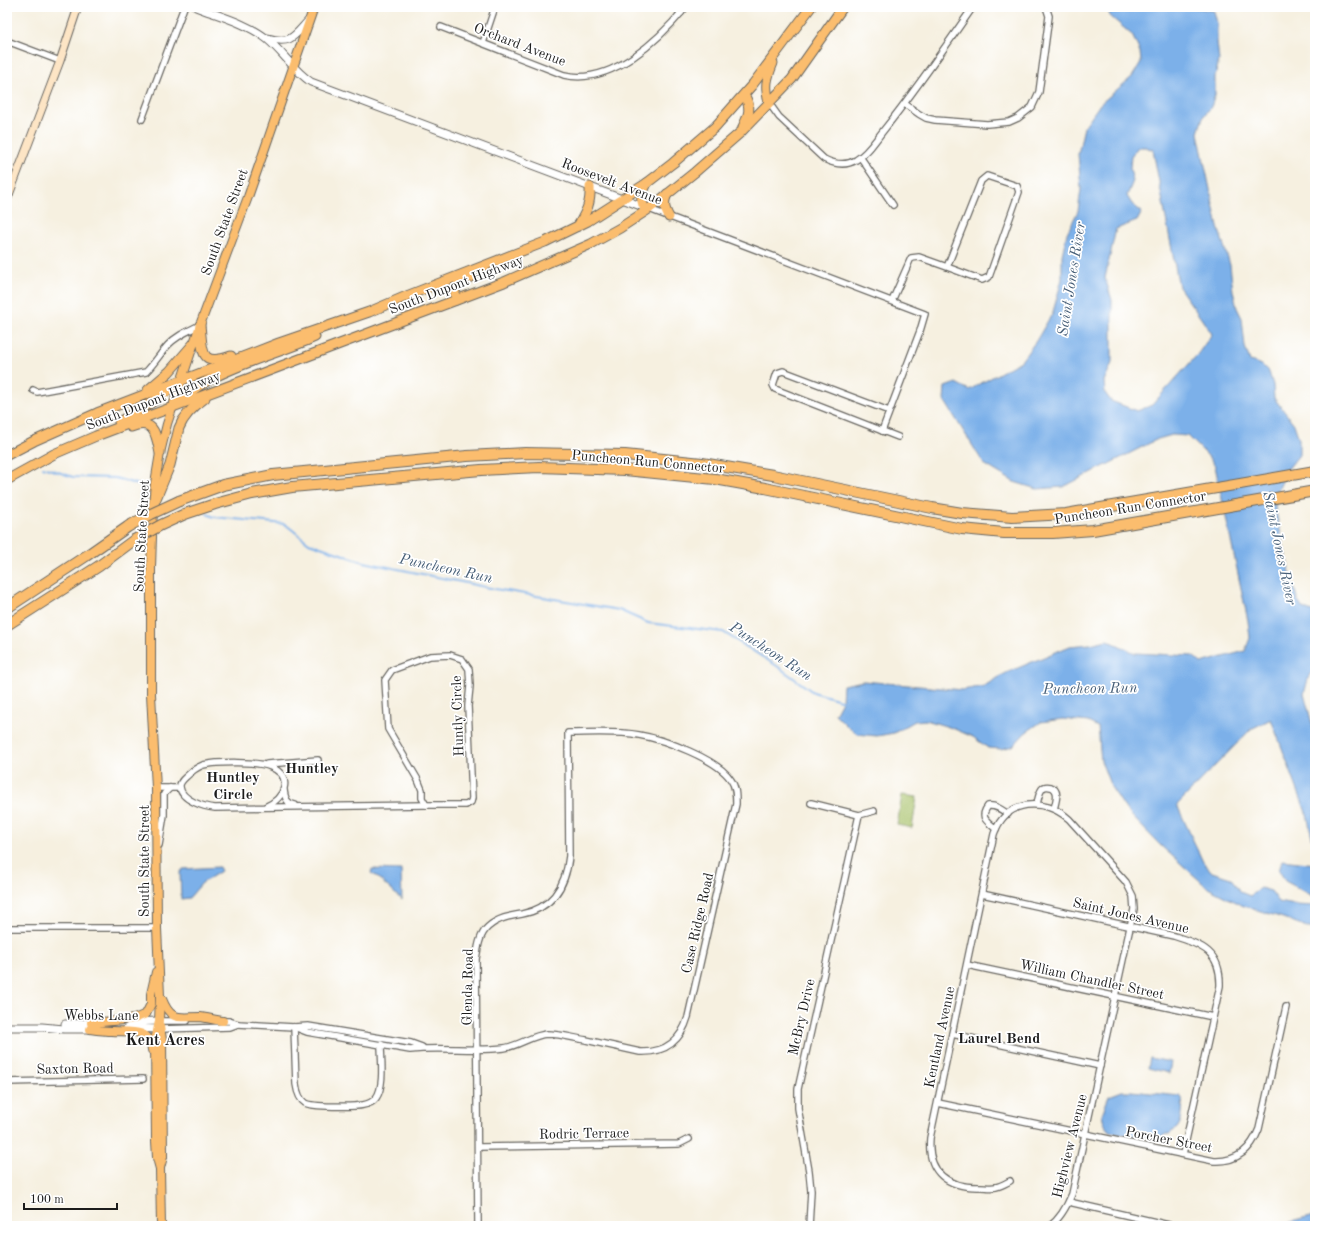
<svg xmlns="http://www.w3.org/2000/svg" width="1322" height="1233" font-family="'Old Standard TT',serif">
<rect width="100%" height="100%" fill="#fff"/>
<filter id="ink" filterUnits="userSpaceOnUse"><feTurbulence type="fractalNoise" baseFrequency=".025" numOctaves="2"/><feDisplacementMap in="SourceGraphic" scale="8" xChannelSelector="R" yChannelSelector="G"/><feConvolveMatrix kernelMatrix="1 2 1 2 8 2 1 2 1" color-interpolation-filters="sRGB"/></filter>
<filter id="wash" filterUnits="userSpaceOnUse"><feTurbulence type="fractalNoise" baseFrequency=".012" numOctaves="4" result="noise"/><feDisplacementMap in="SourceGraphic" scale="16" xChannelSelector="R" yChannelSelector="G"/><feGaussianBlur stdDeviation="0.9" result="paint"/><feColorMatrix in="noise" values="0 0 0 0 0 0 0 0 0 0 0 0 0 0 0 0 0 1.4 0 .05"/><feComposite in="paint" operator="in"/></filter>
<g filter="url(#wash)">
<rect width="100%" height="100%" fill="#f6f0e0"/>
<path fill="#a6c066" stroke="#616e41" d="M 902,795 L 917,797 L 912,828 L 897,825 Z"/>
<g fill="#7cb0e9" stroke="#4c6682" fill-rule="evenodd">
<path d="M 1107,7 L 1193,7 L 1214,11 L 1217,23 L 1217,41 L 1219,61 L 1215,76 L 1215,95 L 1211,107 L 1203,117 L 1198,133 L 1218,227 L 1230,265 L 1233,291 L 1237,308 L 1242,318 L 1245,347 L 1250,361 L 1262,365 L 1269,372 L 1273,385 L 1274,398 L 1294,424 L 1299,439 L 1299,455 L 1287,470 L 1276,495 L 1275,508 L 1288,565 L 1298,602 L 1303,608 L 1309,611 L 1315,612 L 1315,669 L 1309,675 L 1304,694 L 1315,735 L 1315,850 L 1307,815 L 1271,719 L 1251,729 L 1177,805 L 1203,862 L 1212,872 L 1231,878 L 1240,892 L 1250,896 L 1260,888 L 1271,891 L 1279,902 L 1295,905 L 1315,906 L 1315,930 L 1283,918 L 1241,905 L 1208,888 L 1160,845 L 1127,811 L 1111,787 L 1101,761 L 1098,727 L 1088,722 L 1063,719 L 1041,722 L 1025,733 L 1013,746 L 1001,749 L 988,748 L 973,737 L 952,728 L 926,720 L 915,721 L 894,733 L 877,736 L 857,734 L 848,727 L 835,714 L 842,701 L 843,685 L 863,681 L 963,690 L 984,686 L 1006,673 L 1070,646 L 1090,644 L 1107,640 L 1135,653 L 1193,656 L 1201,663 L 1245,651 L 1250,638 L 1248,621 L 1215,466 L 1207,455 L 1188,436 L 1172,435 L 1158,439 L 1063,487 L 1037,489 L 1014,482 L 984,464 L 944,400 L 945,387 L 956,383 L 969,390 L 1021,361 L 1036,341 L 1053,312 L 1062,279 L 1062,255 L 1067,233 L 1078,211 L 1081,189 L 1078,154 L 1084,127 L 1100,104 L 1132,77 L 1141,62 L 1140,52 L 1132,35 L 1110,16 ZM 1138,147 L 1146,147 L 1153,150 L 1179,287 L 1212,334 L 1197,355 L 1152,405 L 1137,411 L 1111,401 L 1105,393 L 1104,381 L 1112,363 L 1112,300 L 1105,278 L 1116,229 L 1137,221 L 1142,212 L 1132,204 L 1127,196 L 1133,181 L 1130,169 L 1131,156 Z"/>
<path d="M 1282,860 L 1315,864 L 1315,897 L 1285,881 L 1279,870 Z"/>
<path d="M 219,867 L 221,871 L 202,883 L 189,898 L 181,899 L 180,873 L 183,869 Z"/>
<path d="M 372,869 L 401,870 L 402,900 L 376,876 L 371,873 Z"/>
<path d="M 1150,1058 L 1171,1062 L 1169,1073 L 1148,1068 Z"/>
<path d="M 1122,1091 L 1131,1091 L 1180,1096 L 1182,1098 C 1183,1106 1183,1121 1177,1128 C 1175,1130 1171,1132 1169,1134 L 1166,1134 L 1160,1138 L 1125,1135 L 1112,1132 L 1109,1130 L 1104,1123 L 1102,1114 L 1109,1096 Z"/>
<path d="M 1315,1216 L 1315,1226 L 1284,1226 L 1291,1222 Z"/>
</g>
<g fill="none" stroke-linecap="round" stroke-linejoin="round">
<g stroke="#7cb0e9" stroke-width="2">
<path d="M 43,467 L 73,477 L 115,478 L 146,487"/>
<path d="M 207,514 L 214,517 L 285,524 L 309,543 L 364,562 L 495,589 L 619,610 L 648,623 L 723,632 L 777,666 L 813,692 L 844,701"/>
</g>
</g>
</g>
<g filter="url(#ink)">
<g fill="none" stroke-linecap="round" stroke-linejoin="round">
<g stroke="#686661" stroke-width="8">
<g id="minor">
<path d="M 675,7 L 681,13"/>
<path d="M 441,27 L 564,75 C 611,86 659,40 686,7"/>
<path d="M 7,41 L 60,61"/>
<path d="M 483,43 L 495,7"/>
<path d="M 769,103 L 779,117 L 824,159 C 834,164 846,166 856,160 C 867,154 875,141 883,131 C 915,91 944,49 973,7"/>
<path d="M 905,104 L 919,114 L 926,118 L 935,120 L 987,124 L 1009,122 L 1018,118 L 1032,107 L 1039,92 L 1048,24 L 1049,16 L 1046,7"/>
<path d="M 142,119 L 184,7"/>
<path d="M 861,158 L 893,205"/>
<path d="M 649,209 L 925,314 L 920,331 L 882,431"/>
<path d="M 892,301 L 911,258 L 919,257 L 947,267 L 981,181 L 987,176 L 1017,186 L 1019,192 L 989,277 L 982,280 L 947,267"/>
<path d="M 33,390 L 37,392 L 146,372 C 154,364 160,354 168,345 C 176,336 188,331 200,325"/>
<path d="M 889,411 L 783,371 L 777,373 L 773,385 L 775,389 L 898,437"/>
<path d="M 450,655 L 462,659 L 469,669 L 470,686 L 468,706 L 472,798 L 471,802 L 466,805 L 426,805 L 422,798 L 422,790 L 418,780 L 388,729 L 385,680 L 392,670 L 430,656 Z"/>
<path d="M 267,764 L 318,760"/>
<path d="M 156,788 L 180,788"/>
<path d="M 284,790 C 285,798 287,804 295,805"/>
<path d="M 811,803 L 859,815 L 874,811"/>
<path d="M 1037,804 C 1038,799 1039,793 1042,789 C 1044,786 1047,786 1051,787 C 1060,790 1056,801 1054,809"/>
<path d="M 265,807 C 285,798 294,777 271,767 C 258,761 217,762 203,765 C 198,767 192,771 188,775 C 185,778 179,782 180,787 C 181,800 204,807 215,808 L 426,805"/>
<path d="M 996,829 C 987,821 979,818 988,806 C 996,805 1002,810 1008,814"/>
<path d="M 159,845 L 164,815 L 164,794 L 170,788"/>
<path d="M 982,894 L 1174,936 C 1203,945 1221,952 1220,986 L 1183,1154"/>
<path d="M 7,928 L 157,928"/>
<path d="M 967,965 L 1213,1017"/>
<path d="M 159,1021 L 187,1021"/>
<path d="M 219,1021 L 229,1021 L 238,1024 L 294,1027 L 308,1026 L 411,1043 L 422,1047"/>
<path d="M 294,1027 L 307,1032 L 410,1050 C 441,1046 473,1052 504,1048 C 519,1046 532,1035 547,1034 C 561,1034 573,1038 586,1040 C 604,1044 622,1048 640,1052 C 665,1053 681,1041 688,1017 L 736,804 C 736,796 736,787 731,780 C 718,759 663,739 639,735 C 617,731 590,733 568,733 L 569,856 C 566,885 553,908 522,914 C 510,916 498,918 488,927 C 479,935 478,948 476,959 L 478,1226"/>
<path d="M 294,1027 L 296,1084 C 297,1091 299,1099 305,1103 C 311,1107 355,1107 363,1105 C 369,1104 373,1102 376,1098 C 385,1086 381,1058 381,1044"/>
<path d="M 160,1029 L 230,1027 L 238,1024"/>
<path d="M 952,1034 L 1100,1066"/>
<path d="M 7,1082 L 143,1079"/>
<path d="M 938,1103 L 1214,1161 C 1237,1162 1251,1150 1259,1129 L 1286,1007"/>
<path d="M 479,1147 L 679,1144 L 689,1139"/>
<path d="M 1010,1181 C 1006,1183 1001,1186 996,1187 C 991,1188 985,1187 981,1187 C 948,1188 927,1173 930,1138 L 994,834 C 1006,799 1044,797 1069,819 L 1126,882 L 1133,896 L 1134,909 L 1072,1194 C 1067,1206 1061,1218 1050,1226"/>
<path d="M 1069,1202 L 1173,1226"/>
<path d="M 809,1226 L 811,1191 L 809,1171 L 798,1108 L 798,1089 L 859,815"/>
</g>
</g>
<g stroke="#686661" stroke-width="9">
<g id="tertiary">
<path d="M 196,7 C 219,16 247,23 267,39 C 283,52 294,71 311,82 L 646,208"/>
<path d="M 268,38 C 291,45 294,36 309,20"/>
<path d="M 129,1022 L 159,1021"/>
<path d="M 65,1024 L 95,1023"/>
<path d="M 7,1027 L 42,1027 L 64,1029 L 95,1029"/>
<path d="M 127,1028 L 160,1029"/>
</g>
</g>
<g stroke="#686661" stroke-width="9">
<path id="secondary" d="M 7,200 L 60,61 L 78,7"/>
</g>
<g stroke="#686661" stroke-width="10">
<g id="primary">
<path d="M 162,999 C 171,1022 179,1017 200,1017 C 208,1018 215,1020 223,1021"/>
<path d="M 91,1023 L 134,1019 L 146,1014 L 151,1004 L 151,994 L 156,972"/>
<path d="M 160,1026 L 162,1040 L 163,1157 L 160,1168"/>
<path d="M 90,1029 C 97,1030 104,1031 112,1031 C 127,1032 151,1027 152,1050"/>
<path d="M 161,1226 L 160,1169 L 157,1158 L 156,1141 L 155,1041 L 159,1021 L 160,996 L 157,928 L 156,788 L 151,694 L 151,568 L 153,506 L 155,483 L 160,453 L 167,424 L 200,325 L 248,197 L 314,7"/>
</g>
</g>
<g stroke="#686661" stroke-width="11">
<g id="trunk">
<path d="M 769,103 C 765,86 766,80 773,63"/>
<path d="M 743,127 C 749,115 752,107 744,95"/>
<path d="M 667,194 C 663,203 664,208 669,217"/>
<path d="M 644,207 C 639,198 643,192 647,183"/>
<path d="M 578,226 C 586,212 591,204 590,187"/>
<path d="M 456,300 C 452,286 460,281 473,276"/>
<path d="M 200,325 C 203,351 199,367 231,356"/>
<path d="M 148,390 L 169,372 L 195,342"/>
<path d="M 180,401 C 188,394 197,386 207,381 C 241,362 280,353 315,337"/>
<path d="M 119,422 L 157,399 L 175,385"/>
<path d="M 131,427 C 155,418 156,435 160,453"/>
<path d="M 7,455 L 34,441 L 97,413 L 279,343 L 369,312 L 409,295 L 545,242 L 588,221 L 647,183 L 673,163 L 715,127 L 753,84 L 811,7"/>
<path d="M 7,480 L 54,454 L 96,436 L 504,282 L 591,244 L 620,228 L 649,209 L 695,172 L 741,132 L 792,79 L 843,7"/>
<path d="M 153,506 L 170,465 L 179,428 C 184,415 194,406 205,398"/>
</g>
</g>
<g stroke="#686661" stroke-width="12">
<g id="motorway">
<path d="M 179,501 L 223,485 L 273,475 L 467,456 L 525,453 L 625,455 L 702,463 L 773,475 L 932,508 L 962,513 L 1012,517 L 1066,514 L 1315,471"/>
<path d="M 185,514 L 215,504 L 252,494 L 292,487 L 481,470 L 539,467 L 625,470 L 715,479 L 765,488 L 962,529 L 1004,533 L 1053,533 L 1093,530 L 1315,491"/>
<path d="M 7,608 L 86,556 L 129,526"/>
<path d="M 7,625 L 99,566 L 134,540"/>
</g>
</g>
<use href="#minor" stroke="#fff" stroke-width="5.5"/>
<use href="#tertiary" stroke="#fff" stroke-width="7"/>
<use href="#secondary" stroke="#fde5c5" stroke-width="7"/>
<use href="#primary" stroke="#fbbd6e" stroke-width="8"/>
<use href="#trunk" stroke="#fbbd6e" stroke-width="9"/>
<use href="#motorway" stroke="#fbbd6e" stroke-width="10"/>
<g stroke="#686661" stroke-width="12" stroke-linecap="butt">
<g id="motorway-bridge">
<path d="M 129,526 L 151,514 L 179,501"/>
<path d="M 134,540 L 161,525 L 185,514"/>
</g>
</g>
<use href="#motorway-bridge" stroke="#fbbd6e" stroke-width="10"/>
</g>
</g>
<g text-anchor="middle" stroke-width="3.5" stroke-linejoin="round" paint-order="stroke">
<g font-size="14" fill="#1c1c1c" stroke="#fff">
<text transform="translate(520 44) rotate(21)" y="5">Orchard Avenue</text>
<text transform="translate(612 181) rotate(21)" y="5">Roosevelt Avenue</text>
<text transform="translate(224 222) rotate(-70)" y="5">South State Street</text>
<text transform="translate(456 284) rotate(-21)" y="5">South Dupont Highway</text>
<text transform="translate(153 400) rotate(-21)" y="5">South Dupont Highway</text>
<text transform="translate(648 461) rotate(5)" y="5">Puncheon Run Connector</text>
<text transform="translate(1130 507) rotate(-9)" y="5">Puncheon Run Connector</text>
<text transform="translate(141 536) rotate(-87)" y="5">South State Street</text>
<text transform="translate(457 716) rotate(-92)" y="5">Huntly Circle</text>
<text transform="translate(144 861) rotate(-90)" y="5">South State Street</text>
<text transform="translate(1131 915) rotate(13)" y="5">Saint Jones Avenue</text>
<text transform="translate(697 923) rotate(-77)" y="5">Case Ridge Road</text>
<text transform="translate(1092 979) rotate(12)" y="5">William Chandler Street</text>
<text transform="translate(467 987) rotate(-89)" y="5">Glenda Road</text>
<text x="101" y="1020">Webbs Lane</text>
<text transform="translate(801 1017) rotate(-77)" y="5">McBry Drive</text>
<text transform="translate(939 1037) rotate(-78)" y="5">Kentland Avenue</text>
<text transform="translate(75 1068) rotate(-1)" y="5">Saxton Road</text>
<text transform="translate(584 1133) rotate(-1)" y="5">Rodric Terrace</text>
<text transform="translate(1169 1139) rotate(11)" y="5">Porcher Street</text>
<text transform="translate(1069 1146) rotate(-76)" y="5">Highview Avenue</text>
</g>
<g font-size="15" font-style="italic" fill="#475f78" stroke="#fff">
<text transform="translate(1071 279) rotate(-81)" y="5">Saint Jones River</text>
<text transform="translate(1280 548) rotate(78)" y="5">Saint Jones River</text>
<text transform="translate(446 568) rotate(12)" y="5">Puncheon Run</text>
<text transform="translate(771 651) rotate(33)" y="5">Puncheon Run</text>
<text transform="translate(1090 688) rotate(-1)" y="5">Puncheon Run</text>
</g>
<g font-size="15" font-weight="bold" fill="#1c1c1c" stroke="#fff">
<text x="312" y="773">Huntley</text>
<text x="233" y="782">Huntley<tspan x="233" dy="17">Circle</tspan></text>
<text x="999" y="1043">Laurel Bend</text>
</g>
<g font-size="16" font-weight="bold" fill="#1c1c1c" stroke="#fff">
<text x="165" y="1045">Kent Acres</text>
</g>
</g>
<rect width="1322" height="1233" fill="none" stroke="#fff" stroke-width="24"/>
<path d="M24 1203v6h93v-6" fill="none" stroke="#1c1c1c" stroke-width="2"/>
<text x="30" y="1203" font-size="12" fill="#1c1c1c" stroke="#ffffff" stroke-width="3" paint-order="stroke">100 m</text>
</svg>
